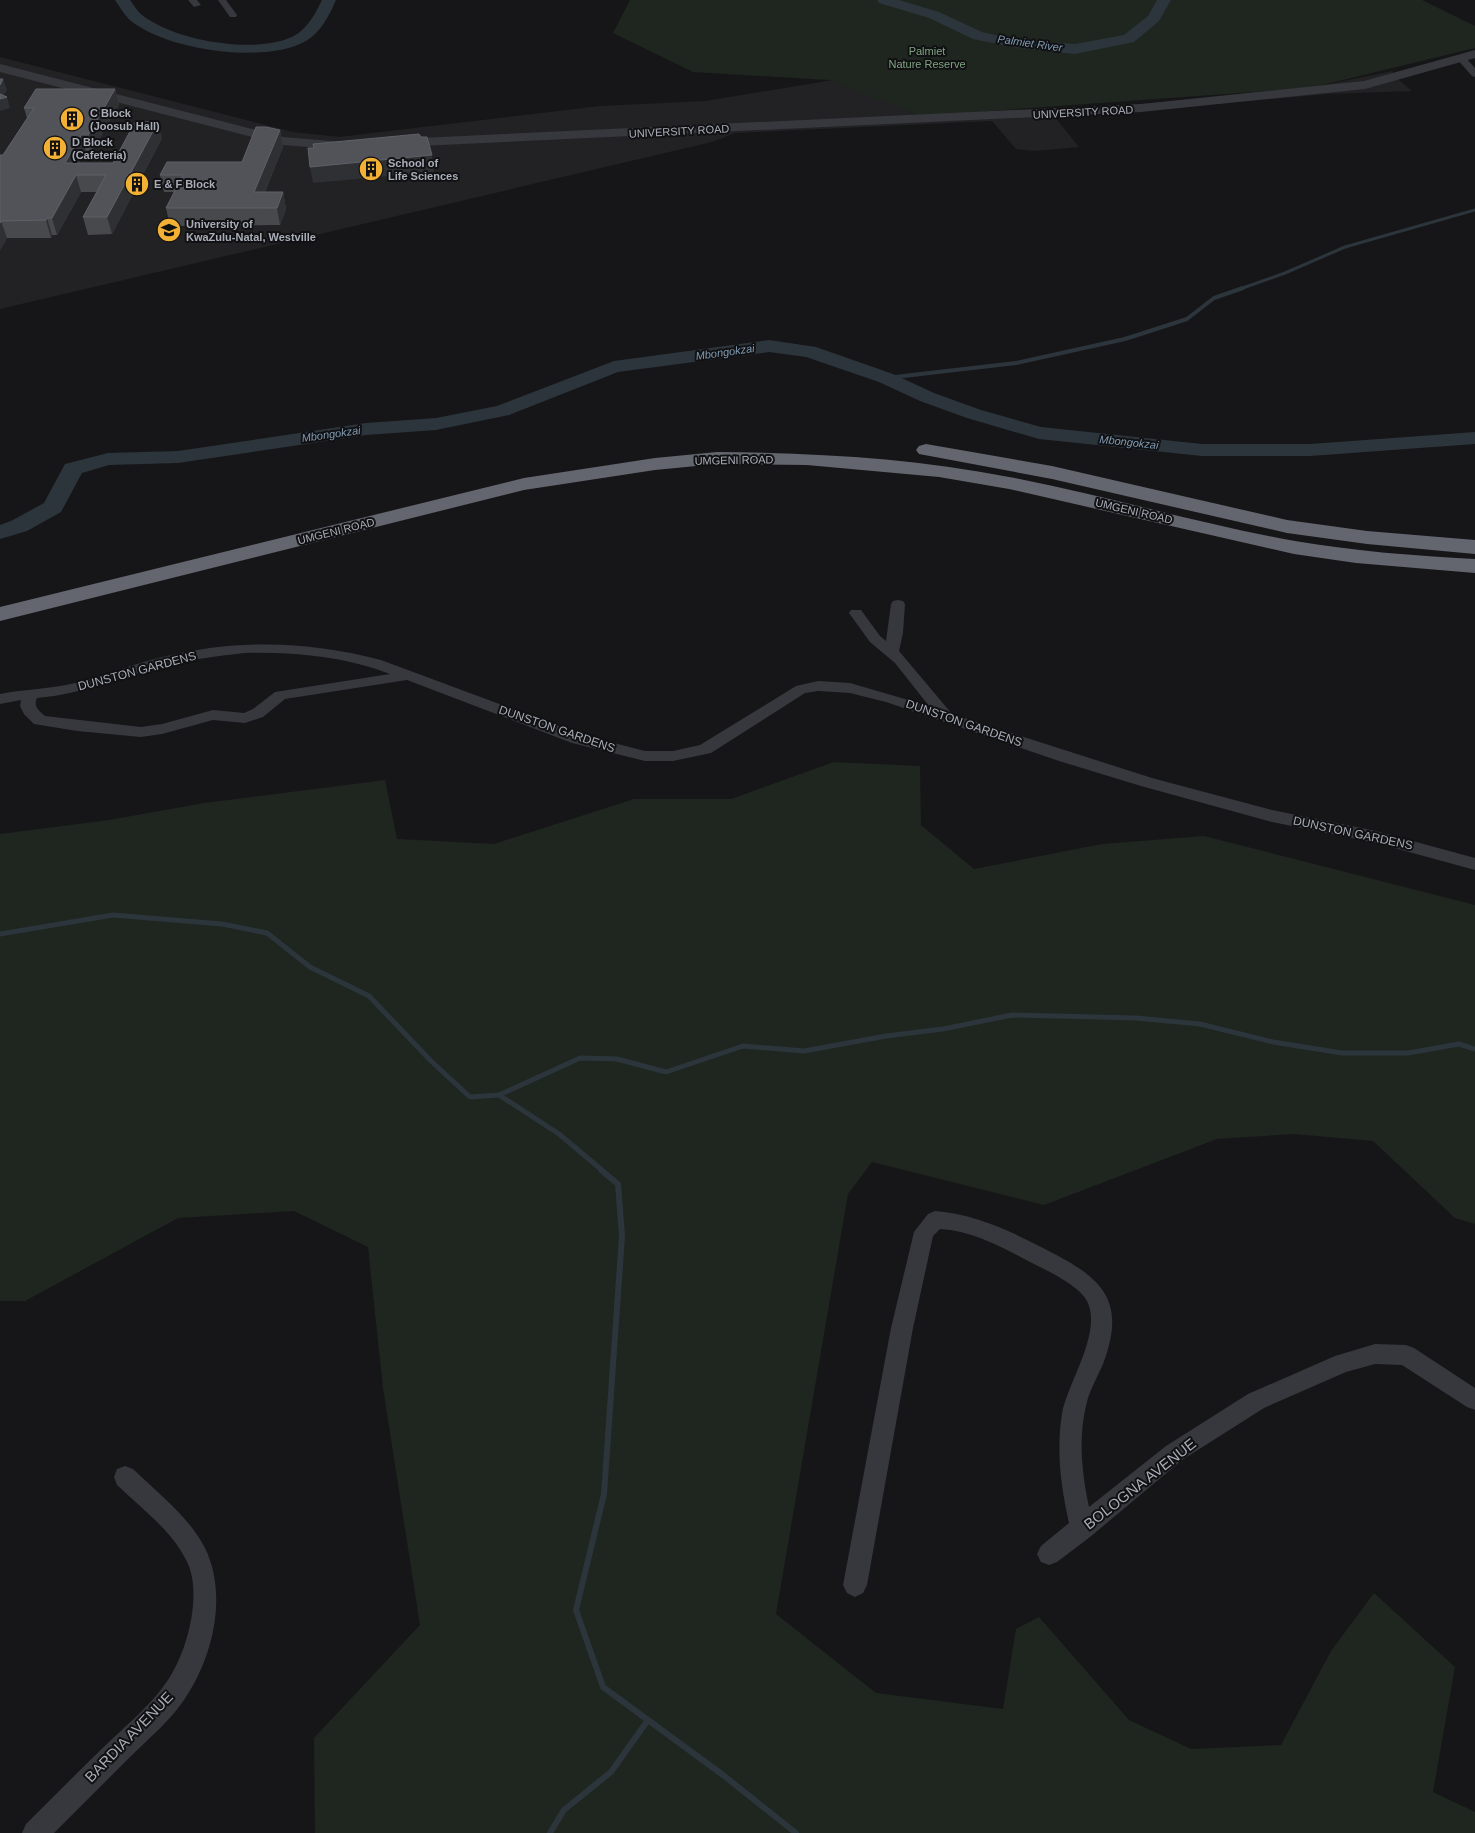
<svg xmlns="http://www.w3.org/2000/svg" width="1475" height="1833" font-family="Helvetica,sans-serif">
<rect width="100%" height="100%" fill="#161618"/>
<path fill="#222225" d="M 0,57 L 293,132 L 339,137 L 600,106 L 705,101 L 833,80 L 920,116 L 1121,106 L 1310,88 L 1392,71 L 1399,80 L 1412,91 L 1328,94 L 1139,111 L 1054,116 L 1079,147 L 1034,151 L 1016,149 L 992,121 L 735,133 L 712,142 L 0,309 Z"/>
<g fill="#1e261f">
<path d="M 630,0 L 1422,0 L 1475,26 L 1475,48 L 1310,88 L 920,116 L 829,80 L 693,72 L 613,33 Z"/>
<path d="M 834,762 L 920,766 L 921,825 L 974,869 L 1102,844 L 1204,836 L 1475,905 L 1475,1224 L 1455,1218 L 1373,1141 L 1294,1134 L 1217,1139 L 1044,1205 L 872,1162 L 848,1194 L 776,1614 L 876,1693 L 1003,1709 L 1016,1629 L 1039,1617 L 1129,1720 L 1191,1749 L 1281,1745 L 1331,1651 L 1374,1593 L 1455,1667 L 1433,1792 L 1475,1812 L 1475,1833 L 315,1833 L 314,1738 L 420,1625 L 383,1388 L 368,1247 L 294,1211 L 178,1218 L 25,1301 L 0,1301 L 0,834 L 109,820 L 204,803 L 385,780 L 397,839 L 494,844 L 634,799 L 731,799 Z"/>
</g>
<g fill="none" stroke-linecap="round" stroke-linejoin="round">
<path stroke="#2c353c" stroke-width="3" d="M 1240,289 L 1285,273 L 1345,247 L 1475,210"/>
<path stroke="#2c353c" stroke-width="4" d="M 886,378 L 1016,363 L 1125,339 L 1187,319 L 1214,298 L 1243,288"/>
<g stroke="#2c353c" stroke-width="5">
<path d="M 0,934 L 113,915 L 222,924 L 267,933 L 310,967 L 369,996 L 431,1061 L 470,1097 L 499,1095 L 580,1058 L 617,1059 L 666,1072 L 743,1046 L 804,1051 L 886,1036 L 943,1029 L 1012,1015 L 1136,1018 L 1200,1024 L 1273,1042 L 1342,1053 L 1408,1053 L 1459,1044 L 1475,1049"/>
<path d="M 499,1095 L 559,1134 L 603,1171"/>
</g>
<g stroke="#2c353c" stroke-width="6">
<path d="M 601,1170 L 618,1184 L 622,1236 L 604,1494 L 576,1610 L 603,1687 L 723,1775 L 796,1833"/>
<path d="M 550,1833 L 564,1810 L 611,1772 L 648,1720"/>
</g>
<g fill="#2c353c" fill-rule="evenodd">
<path d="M 115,0 L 130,0 C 134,5 137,11 142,15 C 175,41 256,55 294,36 C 308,28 315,14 322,0 L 336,0 C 329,16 320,34 304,42 C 263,64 167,50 131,21 C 125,16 120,7 115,0 Z"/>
<path d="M 877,0 L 899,0 L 939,12 L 982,32 L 1018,40 L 1075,44 L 1124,35 L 1148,16 L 1157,0 L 1171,0 L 1159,21 L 1134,42 L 1075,54 L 1018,48 L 973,39 L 929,18 L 879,3 Z"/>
<path d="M 769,340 L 816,347 L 893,374 L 934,393 L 981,410 L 1041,427 L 1202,444 L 1310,444 L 1475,432 L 1475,444 L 1310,456 L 1202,456 L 1039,439 L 967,418 L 920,401 L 879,382 L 806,357 L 769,352 L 618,372 L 509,415 L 436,430 L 366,435 L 178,463 L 109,465 L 82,473 L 61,512 L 27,531 L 0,539 L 0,525 L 11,521 L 44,503 L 65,464 L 108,453 L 178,451 L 366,423 L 436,418 L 497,406 L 614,361 Z"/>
</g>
<g fill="#37383d" fill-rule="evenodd">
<path d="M 188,0 L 197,0 L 201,5 L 194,7 Z"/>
<path d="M 218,0 L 226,0 L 237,15 L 236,17 L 230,17 Z"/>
<path d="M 1461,55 L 1464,56 L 1475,68 L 1475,77 L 1472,76 L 1456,58 Z"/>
<path d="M 898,600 L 903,601 L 905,604 L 903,633 L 899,651 L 952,714 L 1152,778 L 1272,810 L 1376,831 L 1475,858 L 1475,870 L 1376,843 L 1272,822 L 1141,786 L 1059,761 L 886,702 L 850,693 L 818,691 L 805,693 L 711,753 L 673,761 L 645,761 L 572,743 L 407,680 L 285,699 L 263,717 L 245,723 L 213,720 L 162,734 L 141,737 L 77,731 L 34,724 L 24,714 L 20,706 L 21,700 L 0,704 L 0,694 C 25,689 51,689 75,683 C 106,675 136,663 167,656 C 239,639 310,641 381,660 L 583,735 L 645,751 L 673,751 L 700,745 L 796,686 L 818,681 L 850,683 L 929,706 L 895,663 L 870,642 L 849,613 L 851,610 L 861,610 L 880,636 L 886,641 L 891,604 L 893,601 ZM 244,653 C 294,652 343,656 390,674 L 275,692 L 253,709 L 244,713 L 213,710 L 162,724 L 141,727 L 45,716 C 39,711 33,706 37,698 C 83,694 124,676 168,665 C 193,659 219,656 244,653 Z"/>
<path d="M 935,1211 C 975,1214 1010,1231 1045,1249 C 1100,1277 1128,1298 1103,1364 C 1097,1378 1089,1391 1086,1406 C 1078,1439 1082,1474 1089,1507 L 1166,1446 L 1248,1394 L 1335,1356 L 1375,1344 L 1406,1345 L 1414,1348 L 1475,1388 L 1475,1410 L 1467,1407 L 1402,1365 L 1375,1364 L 1346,1372 L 1264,1408 L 1182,1460 L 1090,1537 L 1057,1562 L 1049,1565 L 1041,1562 L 1037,1554 L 1041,1546 L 1069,1523 C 1061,1487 1056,1451 1062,1414 C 1067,1383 1103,1333 1087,1301 C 1079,1285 1044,1269 1028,1261 C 1000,1246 972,1231 940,1229 L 933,1236 L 913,1328 L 867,1585 L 863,1593 L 855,1597 L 847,1593 L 843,1585 L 891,1328 L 914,1232 L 928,1214 Z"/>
<path d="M 125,1466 L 133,1469 C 158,1493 189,1517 205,1548 C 228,1595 213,1658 184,1700 C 169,1722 148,1739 129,1758 C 104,1783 79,1808 54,1833 L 22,1833 L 26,1824 C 54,1796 82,1768 110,1741 C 130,1722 152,1704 168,1680 C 187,1652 202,1596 188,1564 C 174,1532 141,1508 117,1485 L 114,1477 L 117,1469 Z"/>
</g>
<g fill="#37383d" fill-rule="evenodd">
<path d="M 1475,50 L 1475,58 L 1365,89 L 1141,112 L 399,147 L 393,143 L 399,139 L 1141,104 L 1364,81 Z"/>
<path d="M 0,64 L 283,137 L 344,142 L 350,146 L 344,150 L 283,145 L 0,72 Z"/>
</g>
<g fill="#63666e" fill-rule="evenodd">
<path d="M 926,444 L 1052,466 L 1287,520 L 1367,531 L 1475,540 L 1475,554 L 1367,544 L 1287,533 L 1052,479 L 919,454 L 916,450 L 919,446 Z"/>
<path d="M 717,452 C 815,453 912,458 1009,477 C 1104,495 1199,524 1295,541 C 1354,551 1415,556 1475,559 L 1475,573 L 1356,563 L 1294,554 L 1009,489 L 939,477 L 807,465 L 717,464 L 655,470 L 524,490 L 0,621 L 0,607 L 524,478 L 655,458 Z"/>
</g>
</g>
<g fill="#47494d">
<path d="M 115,89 L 119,105 L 93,150 L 86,151 L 79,163 L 113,163 L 162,138 L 112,234 L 88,235 L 83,217 L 97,192 L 81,192 L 57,235 L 52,235 L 51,238 L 7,238 L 0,250 L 0,155 L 3,155 L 27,118 L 24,108 Z"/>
<path d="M 280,130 L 283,147 L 265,192 L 283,192 L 286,209 L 280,225 L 170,226 L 166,208 L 174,192 L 164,192 L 160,175 L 242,162 Z"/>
</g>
<g fill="#2f3033">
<path d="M 3,79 L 7,90 L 1,99 L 7,97 L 10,108 L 0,111 L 0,85 Z"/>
<path d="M 115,89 L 119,105 L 93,150 L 89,134 Z"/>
<path d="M 158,122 L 162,138 L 112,234 L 107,217 Z"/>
<path d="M 280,130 L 283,147 L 258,209 L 254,192 Z"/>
<path d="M 82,134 L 86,151 L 70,180 L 65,163 Z"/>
<path d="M 432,155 L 434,172 L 313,183 L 310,167 Z"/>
<path d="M 76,175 L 81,192 L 57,235 L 52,218 Z"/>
<path d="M 283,192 L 286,209 L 280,225 L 277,208 Z"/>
<path d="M 47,218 L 52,235 L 51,238 L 46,220 Z"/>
<path d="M 1,221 L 7,238 L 0,250 L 0,223 Z"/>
</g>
<g fill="#525359" stroke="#5f6168">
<path d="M 0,79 L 3,79 L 0,85 Z"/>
<path d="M 36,89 L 115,89 L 89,134 L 82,134 L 65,163 L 113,163 L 135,122 L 158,122 L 107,217 L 83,217 L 106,175 L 76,175 L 52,218 L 47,218 L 46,220 L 1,221 L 0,223 L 0,155 L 3,155 L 34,108 L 24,108 Z"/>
<path d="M 0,94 L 7,97 L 0,99 Z"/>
<path d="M 256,127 L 266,127 L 280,130 L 254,192 L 283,192 L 277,208 L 166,208 L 183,175 L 160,175 L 167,162 L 242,162 Z"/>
<path d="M 419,134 L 421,137 L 427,137 L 432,155 L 310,167 L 308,148 L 314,148 L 313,144 Z"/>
</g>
<defs>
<g id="building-disc" transform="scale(1.25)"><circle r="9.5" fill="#f2b134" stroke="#111113"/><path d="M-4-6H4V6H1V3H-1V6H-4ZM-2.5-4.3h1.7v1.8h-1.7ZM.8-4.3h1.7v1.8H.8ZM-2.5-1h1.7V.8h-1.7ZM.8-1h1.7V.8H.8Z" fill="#111"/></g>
<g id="university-disc" transform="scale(1.25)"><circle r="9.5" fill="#f2b134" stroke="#111113"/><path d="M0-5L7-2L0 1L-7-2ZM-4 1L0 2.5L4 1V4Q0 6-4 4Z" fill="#111"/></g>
</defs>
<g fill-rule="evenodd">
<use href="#building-disc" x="72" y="119"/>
<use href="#building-disc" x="55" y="148"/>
<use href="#building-disc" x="371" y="169"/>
<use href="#building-disc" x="137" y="184"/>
<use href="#university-disc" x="169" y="230"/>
</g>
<g text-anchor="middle" stroke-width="4" stroke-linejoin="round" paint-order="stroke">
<g font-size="11" font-style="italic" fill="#7f9bb3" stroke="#111113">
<text transform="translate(1030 43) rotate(8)" y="4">Palmiet River</text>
<text transform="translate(725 352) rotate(-8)" y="4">Mbongokzai</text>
<text transform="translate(331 434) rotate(-8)" y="4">Mbongokzai</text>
<text transform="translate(1129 442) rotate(6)" y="4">Mbongokzai</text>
</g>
<g font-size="11" fill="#7fa381" stroke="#111113">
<text x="927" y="55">Palmiet<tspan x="927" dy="13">Nature Reserve</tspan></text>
</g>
<g font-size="11" fill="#a8adb8" stroke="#111113">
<text transform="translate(1083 112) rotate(-3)" y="4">UNIVERSITY ROAD</text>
<text transform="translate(679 131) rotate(-3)" y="4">UNIVERSITY ROAD</text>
<text transform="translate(734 460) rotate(-1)" y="4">UMGENI ROAD</text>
<text transform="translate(1134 511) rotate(13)" y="4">UMGENI ROAD</text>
<text transform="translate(336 531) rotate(-14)" y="4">UMGENI ROAD</text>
</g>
<g font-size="11" font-weight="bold" fill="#a8adb8" stroke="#111113" text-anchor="start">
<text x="90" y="117">C Block<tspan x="90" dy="13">(Joosub Hall)</tspan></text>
<text x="72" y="146">D Block<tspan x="72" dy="13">(Cafeteria)</tspan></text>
<text x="388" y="167">School of<tspan x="388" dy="13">Life Sciences</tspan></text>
<text x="154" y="188">E &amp; F Block</text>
<text x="186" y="228">University of<tspan x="186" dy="13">KwaZulu-Natal, Westville</tspan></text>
</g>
<g font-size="12" fill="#a8adb8" stroke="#111113">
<text transform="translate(137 671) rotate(-15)" y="4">DUNSTON GARDENS</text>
<text transform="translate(964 723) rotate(19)" y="4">DUNSTON GARDENS</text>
<text transform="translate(557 729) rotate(19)" y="4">DUNSTON GARDENS</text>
<text transform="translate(1353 833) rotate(12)" y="4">DUNSTON GARDENS</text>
</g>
<g font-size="15" fill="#a8adb8" stroke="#111113">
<text transform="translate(1140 1484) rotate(-38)" y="5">BOLOGNA AVENUE</text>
<text transform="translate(129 1737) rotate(-46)" y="5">BARDIA AVENUE</text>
</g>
</g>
</svg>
